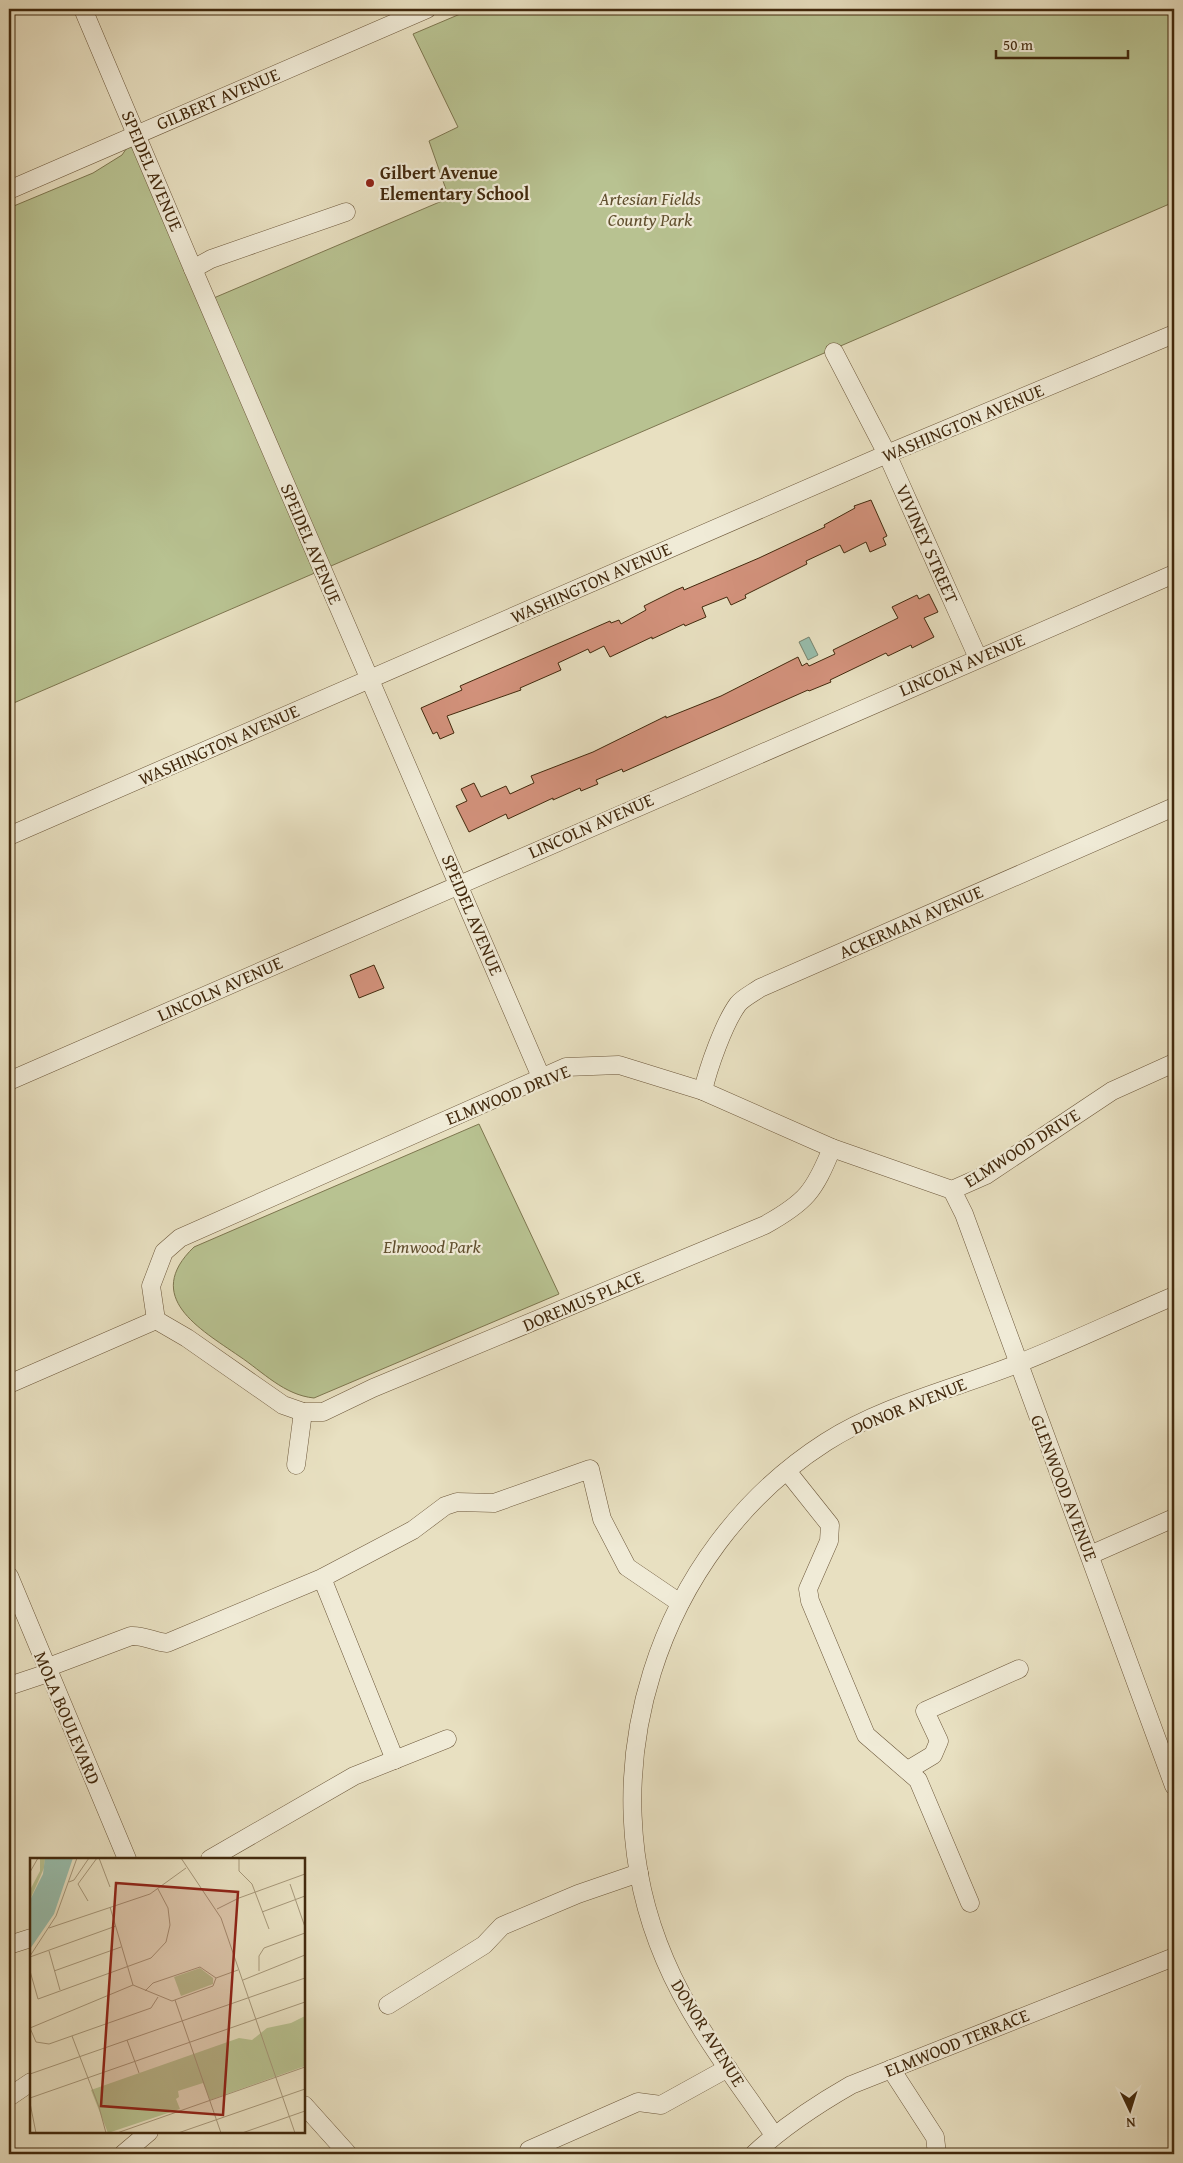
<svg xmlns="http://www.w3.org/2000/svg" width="1183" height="2163" font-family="'Gentium Book Plus',serif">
<rect width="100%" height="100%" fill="#e8e0c1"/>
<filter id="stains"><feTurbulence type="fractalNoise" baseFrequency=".004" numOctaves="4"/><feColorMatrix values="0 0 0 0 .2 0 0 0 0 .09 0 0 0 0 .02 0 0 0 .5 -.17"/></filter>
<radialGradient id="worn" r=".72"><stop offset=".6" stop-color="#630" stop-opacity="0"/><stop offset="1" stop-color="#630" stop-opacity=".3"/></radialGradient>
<g fill="#b8c291" stroke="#7d764f">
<path d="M 472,9 L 1174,9 L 1174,202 L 9,705 L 9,208 L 93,173 L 122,155 L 137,133 L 209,300 L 449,198 L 429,141 L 458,127 L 413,34 Z"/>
<path d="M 479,1124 L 559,1294 L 314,1398 C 284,1395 263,1372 239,1356 C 200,1329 142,1297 194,1247 Z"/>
</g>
<path fill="#98bead" stroke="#76826d" d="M 809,637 L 818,655 L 808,660 L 799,642 Z"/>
<g fill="#d3927c" stroke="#42290d">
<path d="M 871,500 L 887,536 L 883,538 L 886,545 L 870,552 L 866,542 L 844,553 L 840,545 L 806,561 L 807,564 L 745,595 L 746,598 L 731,605 L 727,597 L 702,607 L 706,617 L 685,626 L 684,624 L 652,639 L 652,637 L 610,657 L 604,646 L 590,653 L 588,649 L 558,663 L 561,670 L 520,688 L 521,690 L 447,716 L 454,733 L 440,739 L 437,732 L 433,734 L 421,708 L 462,690 L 460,686 L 610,621 L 611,623 L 619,620 L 621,624 L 646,610 L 644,606 L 676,590 L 683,587 L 684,590 L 759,558 L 825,527 L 824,525 L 855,508 L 854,506 Z"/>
<path d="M 929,594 L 938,612 L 924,618 L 934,637 L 912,648 L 911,645 L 888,656 L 886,653 L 830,680 L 831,682 L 809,691 L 808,690 L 623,772 L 622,769 L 596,780 L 598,784 L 581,791 L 580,788 L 553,800 L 553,798 L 508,819 L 506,814 L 469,832 L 456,806 L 467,801 L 461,789 L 474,783 L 481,797 L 506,786 L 510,794 L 534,783 L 531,776 L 593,752 L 666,716 L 666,718 L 721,696 L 798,657 L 802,666 L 807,663 L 809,666 L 835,654 L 833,650 L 898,618 L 892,607 L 917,595 L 919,599 Z"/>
<path d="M 374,965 L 384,988 L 359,998 L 350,975 Z"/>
</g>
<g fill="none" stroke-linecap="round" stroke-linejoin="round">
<g stroke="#6c573a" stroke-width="19">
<g id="minor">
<path d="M 83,9 L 193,269 L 541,1077"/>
<path d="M 9,190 L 427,9"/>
<path d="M 193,269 L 211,259 L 346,212"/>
<path d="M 834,352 L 887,454 L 978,658"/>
<path d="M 9,836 L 887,454 L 1174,334"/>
<path d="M 9,1081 L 1174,574"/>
<path d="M 703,1091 C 708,1068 724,1023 738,1004 C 743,998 753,993 760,988 L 1174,807"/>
<path d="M 952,1190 L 964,1214 L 1174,1786"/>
<path d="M 156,1320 L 187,1338 L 283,1405 L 303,1412 L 323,1412 L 373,1388 L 765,1225 C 806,1202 814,1192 832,1148"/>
<path d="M 9,1384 L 156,1320 L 151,1286 L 164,1252 L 180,1238 L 566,1067 L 619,1065 L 703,1091 L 832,1148 L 952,1190 L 986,1175 L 1112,1091 L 1174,1063"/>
<path d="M 296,1465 L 303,1412"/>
<path d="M 787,1471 L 830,1525 L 829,1541 L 808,1589 L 810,1601 L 866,1735 L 918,1780 L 970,1903"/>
<path d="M 1090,1555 L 1174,1518"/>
<path d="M 9,1576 L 127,1859"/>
<path d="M 322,1578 L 395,1760"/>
<path d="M 46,1668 L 131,1636 C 144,1635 154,1642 167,1643 L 322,1578 L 413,1530 L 445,1506 L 457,1502 L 494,1503 L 590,1469 L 602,1519 L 627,1567 L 680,1603"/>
<path d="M 9,1686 L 48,1673"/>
<path d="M 908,1770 L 933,1755 L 939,1741 L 925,1711 L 1019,1669"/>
<path d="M 210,1859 L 354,1776 L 447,1739"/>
<path d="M 9,1945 L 31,1938"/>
<path d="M 388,2005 L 484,1945 L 502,1926 L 578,1894 L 639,1873"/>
<path d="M 891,2069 L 935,2137 L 937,2154"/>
<path d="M 9,2097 L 31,2082"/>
<path d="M 304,2105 L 348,2154"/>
<path d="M 774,2135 C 736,2079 692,2024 665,1960 C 585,1775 657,1550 826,1442 C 884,1405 954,1389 1017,1364 C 1070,1343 1122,1318 1174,1296"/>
<path d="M 123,2154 L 149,2132"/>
<path d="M 531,2154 L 529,2150 L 638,2102 L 661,2105 L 728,2068"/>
<path d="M 754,2154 C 784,2126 816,2105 851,2085 L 1174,1957"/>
</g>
</g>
<use href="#minor" stroke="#f0ebd7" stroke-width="18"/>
</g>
<circle fill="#8f2418" stroke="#f0ebd7" stroke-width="2" cx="370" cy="183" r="5"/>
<g text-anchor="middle" stroke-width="4.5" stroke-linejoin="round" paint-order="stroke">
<g font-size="18" fill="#42290d" stroke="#f0ebd7">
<text transform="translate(218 99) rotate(-23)" y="6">GILBERT AVENUE</text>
<text transform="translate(152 171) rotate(67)" y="6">SPEIDEL AVENUE</text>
<text transform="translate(963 423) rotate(-23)" y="6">WASHINGTON AVENUE</text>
<text transform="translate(311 544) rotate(67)" y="6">SPEIDEL AVENUE</text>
<text transform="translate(927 544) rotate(66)" y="6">VIVINEY STREET</text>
<text transform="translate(591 583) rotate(-24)" y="6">WASHINGTON AVENUE</text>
<text transform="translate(962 665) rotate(-23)" y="6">LINCOLN AVENUE</text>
<text transform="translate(219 745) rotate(-24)" y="6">WASHINGTON AVENUE</text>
<text transform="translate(591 826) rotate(-24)" y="6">LINCOLN AVENUE</text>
<text transform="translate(472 915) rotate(67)" y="6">SPEIDEL AVENUE</text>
<text transform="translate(911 922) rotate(-24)" y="6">ACKERMAN AVENUE</text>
<text transform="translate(220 989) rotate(-24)" y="6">LINCOLN AVENUE</text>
<text transform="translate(508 1095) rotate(-22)" y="6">ELMWOOD DRIVE</text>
<text transform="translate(1022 1148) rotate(-32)" y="6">ELMWOOD DRIVE</text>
<text transform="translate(583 1301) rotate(-23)" y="6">DOREMUS PLACE</text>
<text transform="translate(909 1406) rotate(-22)" y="6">DONOR AVENUE</text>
<text transform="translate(1064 1488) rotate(69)" y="6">GLENWOOD AVENUE</text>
<text transform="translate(67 1718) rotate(67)" y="6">MOLA BOULEVARD</text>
<text transform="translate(708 2033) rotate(58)" y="6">DONOR AVENUE</text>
<text transform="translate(957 2043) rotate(-22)" y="6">ELMWOOD TERRACE</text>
</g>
<g font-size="18" font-weight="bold" fill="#42290d" stroke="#f0ebd7" text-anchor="start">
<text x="380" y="179">Gilbert Avenue<tspan x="380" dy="21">Elementary School</tspan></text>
</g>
<g font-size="18" font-style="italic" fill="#604f2e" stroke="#f0ebd7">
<text x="650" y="205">Artesian Fields<tspan x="650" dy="21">County Park</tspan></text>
<text x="432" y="1253">Elmwood Park</text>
</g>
</g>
<g transform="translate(30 1858)">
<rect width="275" height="275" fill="#e8e0c1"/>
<path d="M 10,1 L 15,1 L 14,10 L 0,42 L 0,32 L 10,13 ZM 170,110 L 183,120 L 183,126 L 151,138 L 144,119 ZM 275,158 L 275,208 L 180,242 L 173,225 L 148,233 L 149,239 L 146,241 L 150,251 L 78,275 L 61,232 L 209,180 L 222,182 L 237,170 L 261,165 Z" fill="#b8c291"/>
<path d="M 15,0 L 43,0 L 24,56 L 0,91 L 0,42 L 13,16 Z" fill="#98bead"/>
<path fill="none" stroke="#a69779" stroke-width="1" d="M 69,0 L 80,29M 151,0 L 191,60 L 265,275M 209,0 L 209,13 L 222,26 L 239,71M 0,14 L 8,0M 39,24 L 44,22 L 59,0M 260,26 L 275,69M 58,43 L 48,26 L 67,0M 80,49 L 103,127M 187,51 L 209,40 L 275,16M 232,54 L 275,38M 19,70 L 120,36 L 156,10M 19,93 L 30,132M 0,98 L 26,58 L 47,0M 0,99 L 86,68M 0,113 L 8,141 L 121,100 L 136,84 L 140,67 L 138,50 L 128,31M 24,113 L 91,89M 229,113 L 229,98 L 234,90 L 275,75M 213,122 L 275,97M 115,133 L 123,125 L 170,109 L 186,120M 145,142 L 191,275M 0,170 L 103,127 L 142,143 L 183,128 L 186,120 L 208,112M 0,170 L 6,184 L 19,186 L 121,150 L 128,139M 42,178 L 69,249 L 76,275M 97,182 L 109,215M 0,216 L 275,120M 0,240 L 275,144M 0,245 L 6,275M 87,275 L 275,209M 148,275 L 275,231M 212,275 L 275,253"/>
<path fill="#8f2418" fill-opacity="0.15" stroke="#8f2418" stroke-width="2.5" d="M 86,25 L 208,34 L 193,257 L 71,248 Z"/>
<rect width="275" height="275" fill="none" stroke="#42290d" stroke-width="2.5"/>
</g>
<rect width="1183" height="2163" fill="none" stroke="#e8e0c1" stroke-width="30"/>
<rect x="10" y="10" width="1163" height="2143" fill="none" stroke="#42290d" stroke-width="2.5"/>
<rect x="15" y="15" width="1153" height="2133" fill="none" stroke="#42290d"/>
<g transform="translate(1130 2110) rotate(176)" stroke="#f0ebd7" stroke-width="4" paint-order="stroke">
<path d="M0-4L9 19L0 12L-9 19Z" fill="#42290d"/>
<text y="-8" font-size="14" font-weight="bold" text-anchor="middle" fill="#42290d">N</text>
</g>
<path d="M996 50v8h132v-8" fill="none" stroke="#42290d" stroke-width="2.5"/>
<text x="1003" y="50" font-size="15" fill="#42290d" stroke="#f0ebd7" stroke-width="4" paint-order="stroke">50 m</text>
<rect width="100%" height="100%" filter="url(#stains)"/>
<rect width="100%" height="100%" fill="url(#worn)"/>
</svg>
